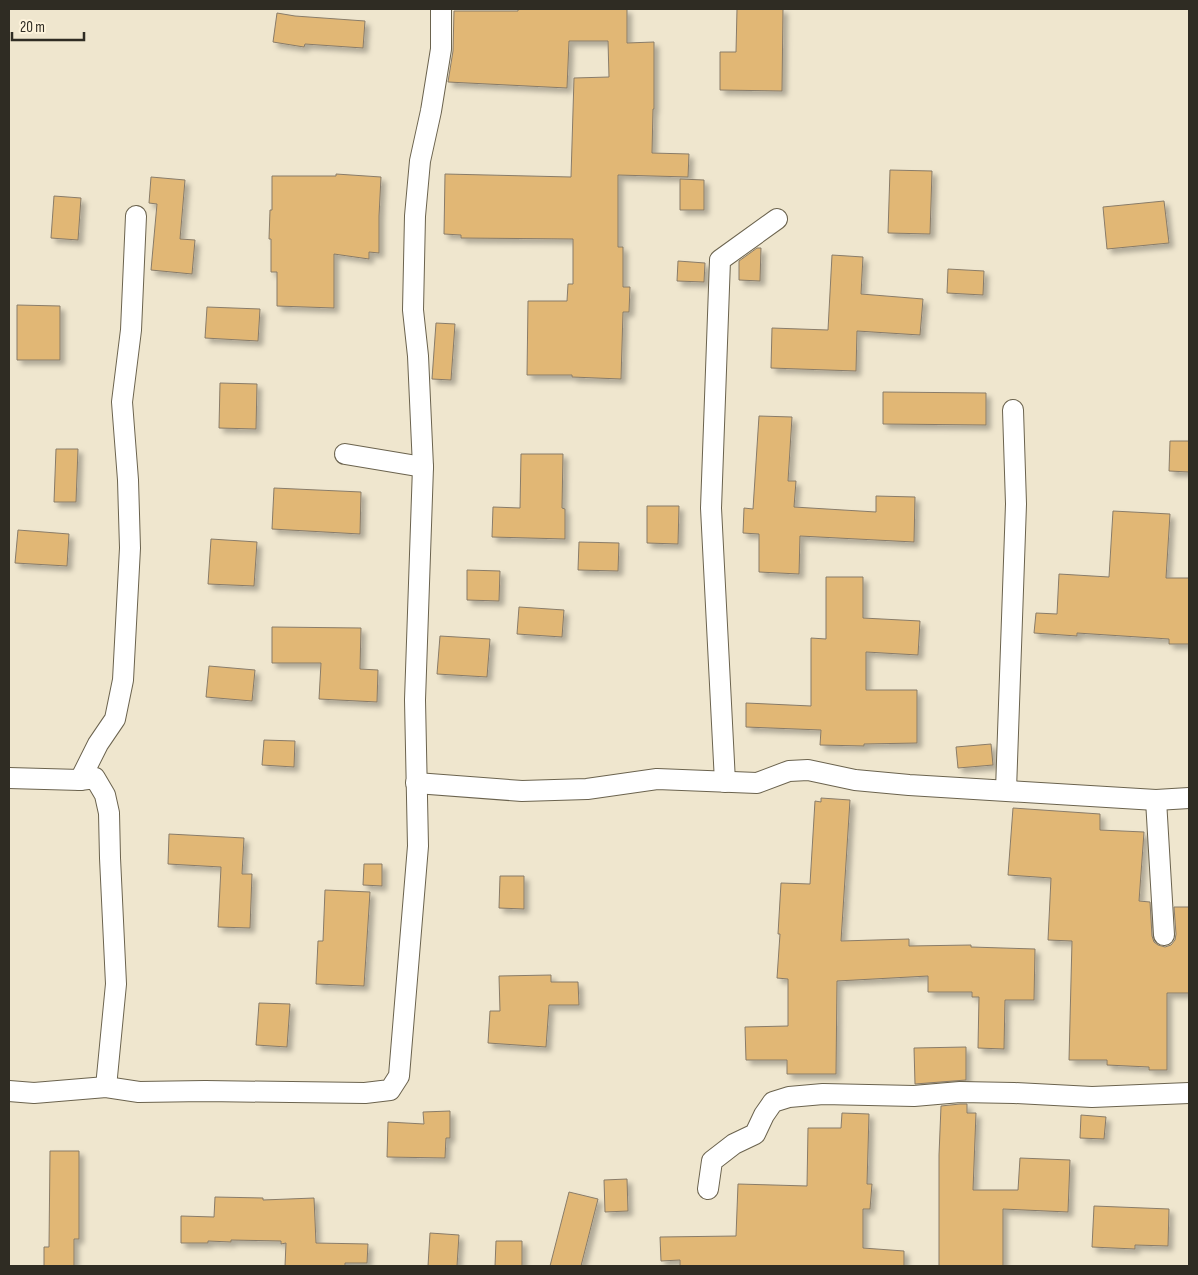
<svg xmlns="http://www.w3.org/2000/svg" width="1198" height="1275" font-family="'Sofia Sans Condensed',sans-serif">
<defs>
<filter id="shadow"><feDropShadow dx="4.5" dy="4.5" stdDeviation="2.5" flood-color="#0004"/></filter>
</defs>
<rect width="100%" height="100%" fill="#efe6ce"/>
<g fill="#e1b774" stroke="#897c69" filter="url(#shadow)">
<path d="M 518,9 L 627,9 L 627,43 L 654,42 L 654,109 L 653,109 L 652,153 L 689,154 L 688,177 L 618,175 L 618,247 L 623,247 L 623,287 L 630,287 L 629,312 L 623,312 L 621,379 L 572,377 L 572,375 L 527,375 L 528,301 L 567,301 L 568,284 L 573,284 L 573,239 L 461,238 L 461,235 L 444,234 L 445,174 L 571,177 L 574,78 L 609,77 L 608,41 L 569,41 L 567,88 L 448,82 L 453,51 L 454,11 L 518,11 Z"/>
<path d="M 737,9 L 783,9 L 782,91 L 720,90 L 720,52 L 736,52 Z"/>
<path d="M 277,13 L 295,16 L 365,21 L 363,48 L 305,44 L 304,47 L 273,42 Z"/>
<path d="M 890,170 L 932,171 L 930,234 L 888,233 Z"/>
<path d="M 336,174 L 381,177 L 379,216 L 379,253 L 369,252 L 369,259 L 334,254 L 334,308 L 277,306 L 277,272 L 271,272 L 271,239 L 269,239 L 270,210 L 272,210 L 272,176 L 336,176 Z"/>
<path d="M 151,177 L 185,180 L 180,239 L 195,240 L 192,274 L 151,270 L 157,204 L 149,203 Z"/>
<path d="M 680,179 L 704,180 L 704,210 L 680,210 Z"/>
<path d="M 54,196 L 81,198 L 78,240 L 51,238 Z"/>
<path d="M 1164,201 L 1169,243 L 1107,249 L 1103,207 Z"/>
<path d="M 757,248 L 761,248 L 760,281 L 739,280 L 739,261 Z"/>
<path d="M 832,255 L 863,257 L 861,294 L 923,299 L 920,335 L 857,331 L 856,371 L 771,368 L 772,328 L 828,330 Z"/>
<path d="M 678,261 L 705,263 L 704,282 L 677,281 Z"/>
<path d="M 948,269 L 984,271 L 983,295 L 947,293 Z"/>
<path d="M 17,305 L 60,306 L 60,360 L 17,360 Z"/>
<path d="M 207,307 L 260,309 L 258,341 L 205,338 Z"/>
<path d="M 436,323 L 455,324 L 451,380 L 432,379 Z"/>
<path d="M 220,383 L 257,384 L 256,429 L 219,428 Z"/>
<path d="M 883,392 L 986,393 L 986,425 L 883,424 Z"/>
<path d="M 759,416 L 792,417 L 788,481 L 796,481 L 794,507 L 876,512 L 876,496 L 915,497 L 914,542 L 800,536 L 799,574 L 759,572 L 759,534 L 743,533 L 744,508 L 753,509 Z"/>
<path d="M 1170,441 L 1189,441 L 1189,472 L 1169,471 Z"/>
<path d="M 56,449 L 78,449 L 76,502 L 54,502 Z"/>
<path d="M 521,454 L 563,454 L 562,508 L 565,509 L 565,539 L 492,537 L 493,507 L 520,508 Z"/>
<path d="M 274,488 L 361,492 L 360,534 L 272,529 Z"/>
<path d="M 647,506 L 679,506 L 678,544 L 647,543 Z"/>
<path d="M 1113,511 L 1170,514 L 1166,578 L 1189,578 L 1189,644 L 1169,644 L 1169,639 L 1077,633 L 1077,636 L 1034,633 L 1036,613 L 1057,614 L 1059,574 L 1109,577 Z"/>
<path d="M 18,530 L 69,534 L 67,566 L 15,563 Z"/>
<path d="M 211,539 L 257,542 L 254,586 L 208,584 Z"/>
<path d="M 579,542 L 619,543 L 618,571 L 578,570 Z"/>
<path d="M 467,570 L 500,571 L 499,601 L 467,600 Z"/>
<path d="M 826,577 L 863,577 L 863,618 L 920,621 L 918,655 L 866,652 L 866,690 L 917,690 L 917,743 L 864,744 L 864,746 L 820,745 L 821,730 L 746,727 L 746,703 L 811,706 L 811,638 L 826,639 Z"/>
<path d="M 519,607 L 564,610 L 562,637 L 517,634 Z"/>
<path d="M 272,627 L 361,628 L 360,669 L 378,670 L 377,702 L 319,699 L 321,663 L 272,663 Z"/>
<path d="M 440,636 L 490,639 L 487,677 L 437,674 Z"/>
<path d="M 209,666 L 255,670 L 252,701 L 206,697 Z"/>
<path d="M 264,740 L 295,741 L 294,767 L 262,765 Z"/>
<path d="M 991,744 L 993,765 L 958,768 L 956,747 Z"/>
<path d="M 821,798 L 850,800 L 841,941 L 909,939 L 909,946 L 971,945 L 971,947 L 1035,949 L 1034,1000 L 1005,1000 L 1004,1049 L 978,1048 L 979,997 L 972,997 L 972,992 L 928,992 L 928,976 L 837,981 L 836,1074 L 787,1074 L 787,1060 L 746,1060 L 745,1027 L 788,1026 L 788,979 L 777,978 L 780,934 L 778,934 L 781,883 L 810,884 L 815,801 L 821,802 Z"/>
<path d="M 1013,808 L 1100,814 L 1100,830 L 1144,832 L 1139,901 L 1150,902 L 1152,936 L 1154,942 L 1158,945 L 1165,947 L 1171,945 L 1175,940 L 1176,934 L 1174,907 L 1189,907 L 1189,993 L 1167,993 L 1167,1070 L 1149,1070 L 1149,1067 L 1107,1065 L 1107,1060 L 1069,1060 L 1072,941 L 1048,940 L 1051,878 L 1008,875 Z"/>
<path d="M 169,834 L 244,838 L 242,874 L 252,874 L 250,928 L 218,927 L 221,867 L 168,864 Z"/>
<path d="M 364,864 L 382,864 L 382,886 L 363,885 Z"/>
<path d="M 500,876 L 524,876 L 524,909 L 499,908 Z"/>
<path d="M 325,890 L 370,892 L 364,986 L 316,984 L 318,941 L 323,941 Z"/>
<path d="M 551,975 L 551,982 L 578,982 L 579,1005 L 549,1005 L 546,1047 L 488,1043 L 490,1011 L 500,1011 L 499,976 Z"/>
<path d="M 259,1003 L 290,1004 L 287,1047 L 256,1045 Z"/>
<path d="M 966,1047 L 966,1080 L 915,1084 L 914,1048 Z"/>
<path d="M 960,1104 L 967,1104 L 967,1113 L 976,1113 L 973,1190 L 1018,1190 L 1020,1158 L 1070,1160 L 1068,1212 L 1003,1209 L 1003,1266 L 939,1266 L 939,1155 L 941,1106 Z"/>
<path d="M 450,1111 L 450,1138 L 446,1138 L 445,1158 L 387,1157 L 388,1122 L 424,1124 L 423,1112 Z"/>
<path d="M 842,1113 L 869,1114 L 867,1184 L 872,1184 L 870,1209 L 863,1209 L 863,1248 L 904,1251 L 904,1266 L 680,1266 L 680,1260 L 661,1261 L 660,1237 L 736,1236 L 738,1184 L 807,1186 L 808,1128 L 841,1128 Z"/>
<path d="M 1081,1115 L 1106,1117 L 1104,1139 L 1080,1138 Z"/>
<path d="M 50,1151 L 79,1151 L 79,1239 L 74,1239 L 74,1266 L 44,1266 L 44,1247 L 49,1247 Z"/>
<path d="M 627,1179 L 628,1211 L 605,1212 L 604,1180 Z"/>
<path d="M 569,1192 L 598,1199 L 581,1266 L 550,1266 Z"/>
<path d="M 215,1197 L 263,1198 L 263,1200 L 314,1198 L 316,1243 L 368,1244 L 367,1263 L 345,1263 L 345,1266 L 285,1266 L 286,1243 L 281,1244 L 281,1241 L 231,1240 L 231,1242 L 208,1241 L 208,1243 L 181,1243 L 181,1216 L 214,1217 Z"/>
<path d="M 1094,1206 L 1169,1209 L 1168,1246 L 1135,1245 L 1135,1249 L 1092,1247 Z"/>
<path d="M 430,1233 L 459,1235 L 457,1266 L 428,1266 Z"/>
<path d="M 496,1241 L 522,1241 L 522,1266 L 495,1266 Z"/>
</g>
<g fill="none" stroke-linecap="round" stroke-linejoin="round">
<g stroke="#6b634e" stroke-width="22">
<g id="street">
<path d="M 345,454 L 423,467"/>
<path d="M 9,778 L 80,780 L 95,778 L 105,795 L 109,813 L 110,858 L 116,984 L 106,1087"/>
<path d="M 80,780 L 98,744 L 115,719 L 123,680 L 130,548 L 128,480 L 122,402 L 131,330 L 136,216"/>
<path d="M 725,782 L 711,508 L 720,260 L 777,219"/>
<path d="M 416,783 L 522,791 L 587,789 L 657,779 L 757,783 L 789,771 L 808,770 L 855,780 L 909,785 L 1156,800 L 1189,798"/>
<path d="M 1006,790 L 1016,504 L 1013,410"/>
<path d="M 1156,800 L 1164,935"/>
<path d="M 9,1091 L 34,1093 L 106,1087 L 139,1092 L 205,1091 L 365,1093 L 390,1090 L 399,1076 L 418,846 L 415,700 L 423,467 L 418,356 L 413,310 L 415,216 L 420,161 L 431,111 L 441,49 L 441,9"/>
<path d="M 708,1189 L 712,1161 L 734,1144 L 755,1134 L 764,1115 L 773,1102 L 789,1097 L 823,1094 L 914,1096 L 960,1092 L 1014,1093 L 1092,1097 L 1189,1093"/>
</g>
</g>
<use href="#street" stroke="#fff" stroke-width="20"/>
</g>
<rect width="1198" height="1275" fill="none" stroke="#2f2c23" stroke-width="20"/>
<path d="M12 32v8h72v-8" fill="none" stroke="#2f2c23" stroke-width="2.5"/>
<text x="20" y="32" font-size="15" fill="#2f2c23" stroke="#fdf3db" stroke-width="4" paint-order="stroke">20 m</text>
</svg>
